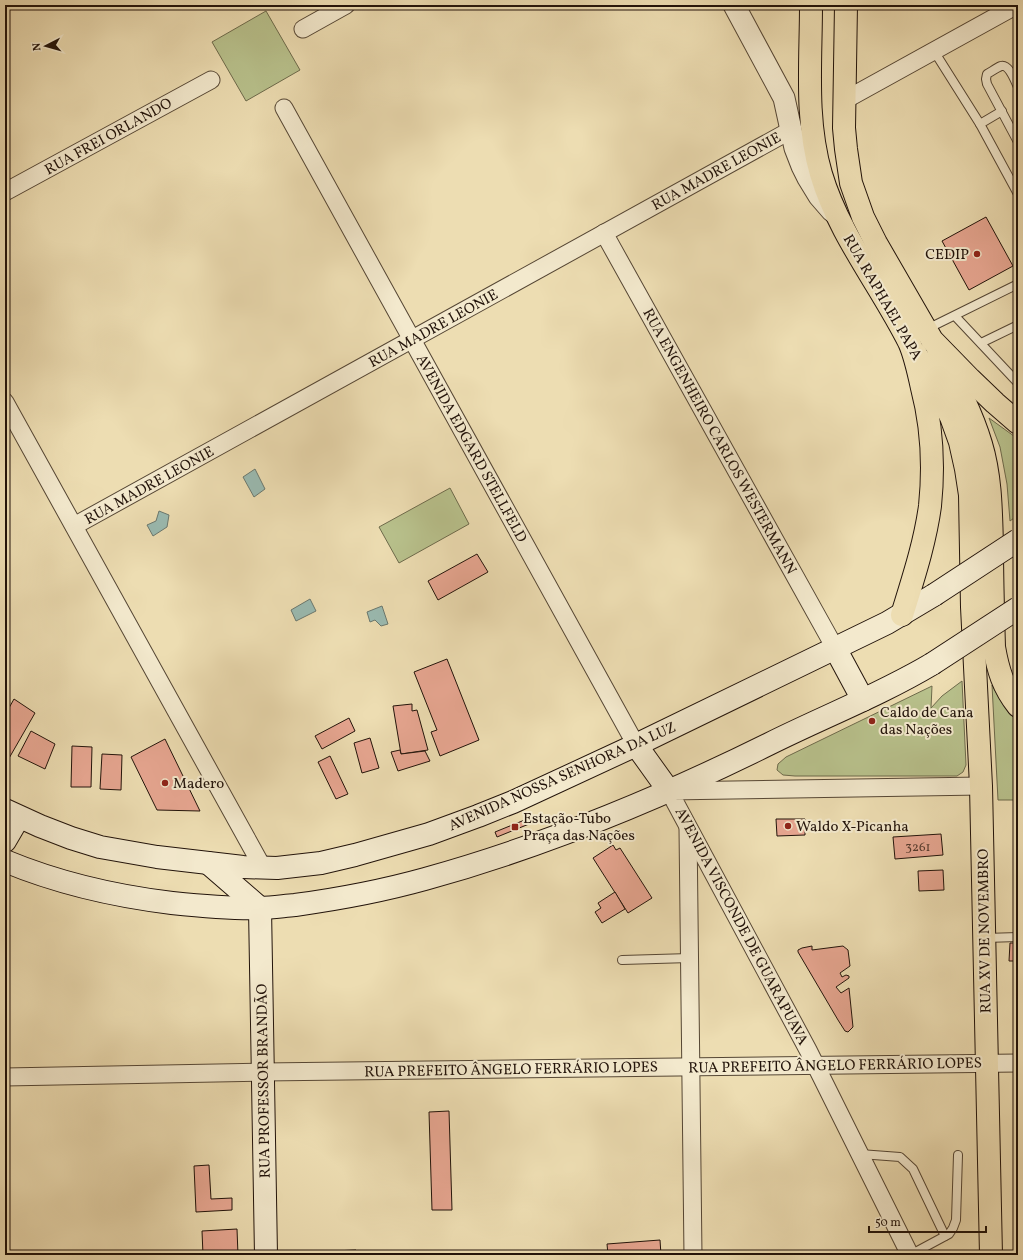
<svg xmlns="http://www.w3.org/2000/svg" width="1023" height="1260" font-family="Vollkorn,serif">
<rect width="100%" height="100%" fill="#edddb2"/>
<filter id="stains"><feTurbulence type="fractalNoise" baseFrequency=".005" numOctaves="4"/><feColorMatrix values="0 0 0 0 .2 0 0 0 0 .09 0 0 0 0 .02 0 0 0 .5 -.17"/></filter>
<radialGradient id="worn" r=".72"><stop offset=".6" stop-color="#630" stop-opacity="0"/><stop offset="1" stop-color="#630" stop-opacity=".3"/></radialGradient>
<g fill="#b8c18c" stroke="#6d6a4b">
<path d="M 266,11 L 300,70 L 246,101 L 212,42 Z"/>
<path d="M 989,418 L 1018,439 L 1018,515 L 1010,521 L 1007,484 L 1000,447 Z"/>
<path d="M 450,488 L 469,524 L 399,563 L 379,527 Z"/>
<path d="M 962,681 L 966,765 L 963,772 L 957,776 L 795,776 L 783,775 L 777,770 L 778,764 L 786,757 L 932,686 L 931,708 L 942,696 Z"/>
<path d="M 992,685 C 999,698 1007,711 1018,722 L 1018,800 L 998,800 Z"/>
</g>
<g fill="#9abbb2" stroke="#6a786f">
<path d="M 255,469 L 265,489 L 254,497 L 243,477 Z"/>
<path d="M 159,511 L 169,515 L 167,527 L 153,536 L 147,525 L 156,521 Z"/>
<path d="M 310,599 L 316,611 L 296,621 L 291,610 Z"/>
<path d="M 382,606 L 388,624 L 381,626 L 375,620 L 370,622 L 367,612 Z"/>
</g>
<g fill="#e7a691" stroke="#22130a">
<path d="M 986,217 L 1013,266 L 969,290 L 942,241 Z"/>
<path d="M 477,554 L 488,572 L 438,600 L 428,581 Z"/>
<path d="M 447,659 L 479,740 L 440,756 L 431,732 L 437,730 L 414,672 Z"/>
<path d="M 14,699 L 35,713 L 8,760 L 5,758 L 5,715 Z"/>
<path d="M 412,704 L 412,711 L 417,710 L 428,750 L 401,754 L 393,706 Z"/>
<path d="M 349,718 L 355,731 L 322,749 L 315,736 Z"/>
<path d="M 31,731 L 55,744 L 45,769 L 18,756 Z"/>
<path d="M 370,738 L 379,768 L 362,773 L 354,743 Z"/>
<path d="M 165,739 L 200,811 L 157,810 L 131,757 Z"/>
<path d="M 72,746 L 92,747 L 91,787 L 71,787 Z"/>
<path d="M 400,750 L 401,754 L 425,751 L 430,761 L 398,771 L 391,752 Z"/>
<path d="M 102,754 L 122,755 L 121,790 L 100,789 Z"/>
<path d="M 330,756 L 348,794 L 336,799 L 318,762 Z"/>
<path d="M 532,817 L 534,822 L 497,837 L 495,832 Z"/>
<path d="M 776,819 L 805,819 L 805,835 L 777,836 Z"/>
<path d="M 941,834 L 943,855 L 895,859 L 893,837 Z"/>
<path d="M 613,845 L 616,850 L 620,848 L 652,898 L 628,913 L 593,858 Z"/>
<path d="M 943,870 L 944,890 L 919,891 L 918,871 Z"/>
<path d="M 615,892 L 625,909 L 602,923 L 595,912 L 601,908 L 598,903 Z"/>
<path d="M 1010,943 L 1018,943 L 1018,961 L 1009,961 Z"/>
<path d="M 812,946 L 812,950 L 843,946 L 848,950 L 850,966 L 840,973 L 842,977 L 846,975 L 849,976 L 849,978 L 836,987 L 841,993 L 849,988 L 853,1027 L 848,1032 L 845,1031 L 838,1020 L 798,952 L 798,950 L 802,948 Z"/>
<path d="M 449,1111 L 452,1210 L 432,1210 L 429,1112 Z"/>
<path d="M 209,1165 L 211,1199 L 232,1198 L 232,1210 L 196,1212 L 194,1166 Z"/>
<path d="M 237,1229 L 238,1255 L 203,1255 L 202,1231 Z"/>
<path d="M 660,1240 L 661,1255 L 608,1255 L 607,1244 Z"/>
<path d="M 356,1250 L 356,1255 L 333,1255 L 333,1251 Z"/>
</g>
<g fill="none" stroke-linecap="round" stroke-linejoin="round">
<g stroke="#554634" stroke-width="10">
<g id="service">
<path d="M 934,51 L 980,124"/>
<path d="M 1018,87 C 1015,81 1009,64 1001,66 C 996,68 991,72 987,74 L 986,79 L 987,84 L 1018,142"/>
<path d="M 1002,111 L 980,124 L 1018,194"/>
<path d="M 955,316 L 1018,383"/>
<path d="M 927,329 L 1018,284"/>
<path d="M 981,343 L 1018,325"/>
<path d="M 985,938 L 1018,937"/>
<path d="M 622,960 L 690,958"/>
<path d="M 860,1154 L 900,1157 L 913,1169 L 945,1236"/>
<path d="M 910,1255 L 949,1234 L 953,1228 L 956,1220 L 958,1155"/>
</g>
</g>
<g stroke="#554634" stroke-width="19">
<g id="minor">
<path d="M 303,29 L 346,5"/>
<path d="M 845,100 L 1017,5"/>
<path d="M 284,108 L 636,745"/>
<path d="M 5,192 L 211,80"/>
<path d="M 604,233 L 835,648"/>
<path d="M 5,402 L 263,868"/>
<path d="M 74,526 L 791,130"/>
<path d="M 688,829 L 693,1255"/>
<path d="M 5,1077 L 263,1072 L 1018,1063"/>
<path d="M 910,1255 L 808,1050 L 669,791 L 981,786"/>
</g>
</g>
<g stroke="#554634" stroke-width="23">
<path id="tertiary" d="M 734,5 L 784,98 L 795,148 L 802,166 L 808,178 L 819,196 L 832,211"/>
</g>
<g stroke="#22130a" stroke-width="24">
<g id="secondary">
<path d="M 835,648 L 863,700"/>
<path d="M 636,745 L 669,791"/>
<path d="M 5,810 L 40,826 L 71,838 L 100,847 L 157,857 L 243,867 L 277,868 L 321,863 L 355,855 L 429,834 L 478,816 L 513,802 L 636,745 L 887,623 L 934,595"/>
<path d="M 5,841 L 19,817"/>
<path d="M 5,861 C 58,883 114,896 172,903 C 201,906 231,909 260,908 C 272,908 283,906 295,905 C 339,899 382,891 425,879 C 544,846 658,799 769,744 C 823,717 880,695 932,664"/>
<path d="M 208,863 L 260,908"/>
<path d="M 260,908 L 266,1255"/>
</g>
</g>
<g stroke="#22130a" stroke-width="24">
<g id="primary">
<path d="M 938,350 C 954,380 971,410 981,444 C 991,477 991,512 992,546 C 992,580 993,613 994,647 C 998,670 1003,687 1018,706"/>
<path d="M 916,354 L 940,395 L 951,417 L 960,442 L 966,469 L 970,495 L 972,607 L 981,786 L 991,1255"/>
</g>
</g>
<g stroke="#22130a" stroke-width="24">
<g id="trunk">
<path d="M 811,5 C 811,61 805,120 821,174 C 839,235 881,286 909,342 C 915,355 919,374 922,388 C 932,426 934,467 930,506 C 925,543 913,579 902,615"/>
<path d="M 846,5 L 844,128 L 846,149 L 851,183 L 863,217 L 876,243 L 932,340 L 970,379 L 995,403 L 1018,423"/>
</g>
</g>
<use href="#service" stroke="#f3e9cd" stroke-width="8"/>
<use href="#minor" stroke="#f3e9cd" stroke-width="17"/>
<use href="#tertiary" stroke="#f3e9cd" stroke-width="21"/>
<use href="#secondary" stroke="#f3e9cd" stroke-width="22"/>
<use href="#primary" stroke="#edddb2" stroke-width="22"/>
<use href="#trunk" stroke="#edddb2" stroke-width="22"/>
<g stroke="#22130a" stroke-width="24" stroke-linecap="butt">
<g id="secondary-bridge">
<path d="M 934,595 L 1018,540"/>
<path d="M 932,664 L 1018,608"/>
</g>
</g>
<use href="#secondary-bridge" stroke="#f3e9cd" stroke-width="22"/>
</g>
<g fill="#8f2418" stroke="#f3e9cd" stroke-width="1.5">
<circle cx="977" cy="254" r="4"/>
<circle cx="872" cy="721" r="4"/>
<circle cx="165" cy="783" r="4"/>
<circle cx="788" cy="826" r="4"/>
<rect x="511" y="823" width="8" height="8" rx="2"/>
</g>
<g text-anchor="middle" stroke-width="4" stroke-linejoin="round" paint-order="stroke">
<g font-size="13" fill="#53382c">
<text x="918" y="851">3261</text>
</g>
<g font-size="15" fill="#22130a" stroke="#f3e9cd">
<text transform="translate(108 136) rotate(-29)" y="5">RUA FREI ORLANDO</text>
<text transform="translate(716 171) rotate(-29)" y="5">RUA MADRE LEONIE</text>
<text transform="translate(883 297) rotate(60)" y="5">RUA RAPHAEL PAPA</text>
<text transform="translate(433 328) rotate(-29)" y="5">RUA MADRE LEONIE</text>
<text transform="translate(720 441) rotate(61)" y="5">RUA ENGENHEIRO CARLOS WESTERMANN</text>
<text transform="translate(472 448) rotate(61)" y="5">AVENIDA EDGARD STELLFELD</text>
<text transform="translate(149 485) rotate(-29)" y="5">RUA MADRE LEONIE</text>
<text transform="translate(562 776) rotate(-24)" y="5">AVENIDA NOSSA SENHORA DA LUZ</text>
<text transform="translate(742 926) rotate(62)" y="5">AVENIDA VISCONDE DE GUARAPUAVA</text>
<text transform="translate(984 931) rotate(-91)" y="5">RUA XV DE NOVEMBRO</text>
<text transform="translate(835 1065) rotate(-1)" y="5">RUA PREFEITO ÂNGELO FERRÁRIO LOPES</text>
<text transform="translate(511 1069) rotate(-1)" y="5">RUA PREFEITO ÂNGELO FERRÁRIO LOPES</text>
<text transform="translate(263 1081) rotate(-91)" y="5">RUA PROFESSOR BRANDÃO</text>
</g>
<g font-size="15" fill="#22130a" stroke="#f3e9cd" text-anchor="start">
<text x="969" y="259" text-anchor="end">CEDIP</text>
<text x="880" y="717">Caldo de Cana<tspan x="880" dy="17">das Nações</tspan></text>
<text x="173" y="788">Madero</text>
<text x="523" y="823">Estação-Tubo<tspan x="523" dy="17">Praça das Nações</tspan></text>
<text x="796" y="831">Waldo X-Picanha</text>
</g>
</g>
<rect width="1023" height="1260" fill="none" stroke="#edddb2" stroke-width="20"/>
<rect x="6" y="6" width="1011" height="1248" fill="none" stroke="#22130a" stroke-width="2"/>
<rect x="10" y="10" width="1003" height="1240" fill="none" stroke="#22130a"/>
<g transform="translate(46 46) rotate(264)" stroke="#f3e9cd" stroke-width="3" paint-order="stroke">
<path d="M0-3L7 15L0 10L-7 15Z" fill="#22130a"/>
<text y="-6" font-size="11" font-weight="bold" text-anchor="middle" fill="#22130a">N</text>
</g>
<path d="M869 1226v6h117v-6" fill="none" stroke="#22130a" stroke-width="2"/>
<text x="875" y="1226" font-size="12" fill="#22130a" stroke="#f3e9cd" stroke-width="3" paint-order="stroke">50 m</text>
<rect width="100%" height="100%" filter="url(#stains)"/>
<rect width="100%" height="100%" fill="url(#worn)"/>
</svg>
